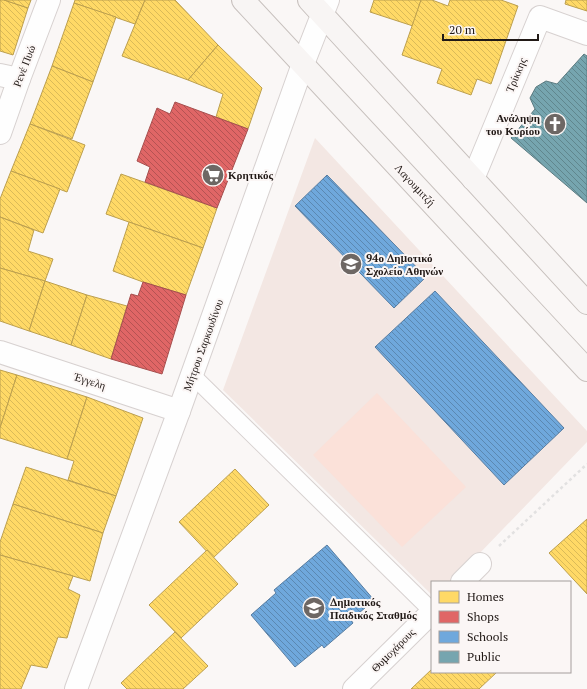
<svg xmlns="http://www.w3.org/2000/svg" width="587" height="689" font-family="'PT Serif',serif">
<defs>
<pattern id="homes-back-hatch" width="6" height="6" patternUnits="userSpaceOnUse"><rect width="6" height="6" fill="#ffd966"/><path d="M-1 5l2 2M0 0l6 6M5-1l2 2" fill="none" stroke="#daba58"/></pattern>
<pattern id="shops-back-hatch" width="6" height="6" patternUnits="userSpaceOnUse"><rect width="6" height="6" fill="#e06666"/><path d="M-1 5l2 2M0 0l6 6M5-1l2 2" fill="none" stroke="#b55353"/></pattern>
<pattern id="schools-back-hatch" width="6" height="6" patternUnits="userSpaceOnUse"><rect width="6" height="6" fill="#6fa8dc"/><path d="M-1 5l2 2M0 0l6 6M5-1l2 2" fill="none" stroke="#5b88b1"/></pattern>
<pattern id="public-back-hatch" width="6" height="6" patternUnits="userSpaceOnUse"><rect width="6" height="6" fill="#76a5af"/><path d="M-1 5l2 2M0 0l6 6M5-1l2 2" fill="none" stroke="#60868d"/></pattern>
</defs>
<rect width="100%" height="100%" fill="#faf7f6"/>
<path fill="#f3e7e3" d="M 315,138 L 587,431 L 587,442 L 452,582 L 432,582 L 432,595 L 223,390 Z"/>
<path fill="#fbe1d9" d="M 377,393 L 466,487 L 402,547 L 313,455 Z"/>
<g fill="url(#homes-back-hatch)" stroke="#bc9f4e">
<path d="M 0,0 L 4,0 L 28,8 L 13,55 L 0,51 Z"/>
<path d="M 4,0 L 31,0 L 28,8 Z"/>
<path d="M 75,0 L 145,0 L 135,24 L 74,3 Z"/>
<path d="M 145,0 L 175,0 L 218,45 L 188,80 L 122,56 Z"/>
<path d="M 374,0 L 421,0 L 413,26 L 370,12 Z"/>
<path d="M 421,0 L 432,0 L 448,6 L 450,0 L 501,0 L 518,6 L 491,84 L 477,79 L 471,95 L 437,83 L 442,69 L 402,55 Z"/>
<path d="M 566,0 L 587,0 L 587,11 L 565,4 Z"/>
<path d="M 74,3 L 116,17 L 93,82 L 52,66 Z"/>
<path d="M 218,45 L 262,88 L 248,129 L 216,117 L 223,94 L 188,80 Z"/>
<path d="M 52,66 L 93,82 L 72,139 L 30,124 Z"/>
<path d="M 30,124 L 85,145 L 67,192 L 11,171 Z"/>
<path d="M 11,171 L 60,189 L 43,233 L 0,217 L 0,199 Z"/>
<path d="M 121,174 L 217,208 L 203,248 L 106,214 Z"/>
<path d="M 0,217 L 34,230 L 28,251 L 53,259 L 45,281 L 0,268 Z"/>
<path d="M 129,222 L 203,248 L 186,295 L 143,282 L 113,271 Z"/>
<path d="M 0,268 L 45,281 L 29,331 L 0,321 Z"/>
<path d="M 45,281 L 87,295 L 71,345 L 29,331 Z"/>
<path d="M 87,295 L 127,306 L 111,359 L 71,345 Z"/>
<path d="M 0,370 L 17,375 L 0,428 Z"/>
<path d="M 17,375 L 87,397 L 67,459 L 0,438 L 0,428 Z"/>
<path d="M 87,397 L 143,418 L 116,496 L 68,480 L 74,461 L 67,459 Z"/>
<path d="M 26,467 L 116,496 L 103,533 L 13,504 Z"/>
<path d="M 235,469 L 269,505 L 213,558 L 179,522 Z"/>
<path d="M 13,504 L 103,533 L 90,581 L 0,555 L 0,542 Z"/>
<path d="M 587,519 L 587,594 L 549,553 Z"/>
<path d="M 207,550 L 238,584 L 181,638 L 149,605 Z"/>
<path d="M 0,555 L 73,576 L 68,589 L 80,595 L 67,638 L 58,637 L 47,668 L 31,665 L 21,689 L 0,689 Z"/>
<path d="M 175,632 L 208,666 L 183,689 L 127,689 L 121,683 Z"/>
<path d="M 432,669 L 432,672 L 497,672 L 479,689 L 411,689 Z"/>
</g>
<g fill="url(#shops-back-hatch)" stroke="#a74f4e">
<path d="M 175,102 L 248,129 L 217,208 L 145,182 L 150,167 L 137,161 L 157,108 L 170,114 Z"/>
<path d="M 143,282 L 186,295 L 162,374 L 111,359 L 131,294 L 138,296 Z"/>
</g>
<g fill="url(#schools-back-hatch)" stroke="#587da1">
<path d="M 327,175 L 426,277 L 394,308 L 295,206 Z"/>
<path d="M 435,291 L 564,428 L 504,485 L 375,347 Z"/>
<path d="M 327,545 L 374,600 L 351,620 L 353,623 L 324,648 L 322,645 L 295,667 L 251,615 L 276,593 L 274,590 Z"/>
</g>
<path fill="url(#public-back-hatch)" stroke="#5c7b81" d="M 584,54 L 587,56 L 587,203 L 511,138 L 535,109 L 530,98 L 536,87 L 546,81 L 557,84 Z"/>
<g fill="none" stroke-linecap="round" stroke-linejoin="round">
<g stroke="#d7d1d0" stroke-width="18">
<path id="service" d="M 192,375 L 432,611"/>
</g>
<g stroke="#d7d1d0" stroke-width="24">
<g id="pedestrian">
<path d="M 473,179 L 540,17 L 587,34"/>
<path d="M 462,582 L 480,564"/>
<path d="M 354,689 L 432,612"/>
</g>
</g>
<g stroke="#d7d1d0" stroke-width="24">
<g id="minor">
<path d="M 0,75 L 19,79"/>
<path d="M 0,133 L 19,79 L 49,0"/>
<path d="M 0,352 L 179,411"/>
<path d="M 76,689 L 179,411 L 303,64 L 328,0"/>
</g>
</g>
<g stroke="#c7c0bd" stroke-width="24">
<g id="primary">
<path d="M 243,0 L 587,370"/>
<path d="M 309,0 L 587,303"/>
</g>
</g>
<path stroke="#e2e1e1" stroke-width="2.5" stroke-dasharray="3 3" stroke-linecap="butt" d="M 499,546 L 587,464"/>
<use href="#service" stroke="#fefefe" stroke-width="16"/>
<use href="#pedestrian" stroke="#fefefe" stroke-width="22"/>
<use href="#minor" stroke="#fefefe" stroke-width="22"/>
<use href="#primary" stroke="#f8f5f4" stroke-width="22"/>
</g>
<defs>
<g id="church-disc" transform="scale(1.15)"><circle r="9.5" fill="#6d6764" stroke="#fbf6f5"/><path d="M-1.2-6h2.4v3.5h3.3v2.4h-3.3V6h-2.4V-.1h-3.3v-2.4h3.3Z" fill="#fff"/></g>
<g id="supermarket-disc" transform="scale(1.15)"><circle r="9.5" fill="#6d6764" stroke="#fbf6f5"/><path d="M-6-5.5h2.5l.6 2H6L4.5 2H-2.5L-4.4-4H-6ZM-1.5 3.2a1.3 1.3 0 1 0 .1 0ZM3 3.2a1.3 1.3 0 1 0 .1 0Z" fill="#fff"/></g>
<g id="school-disc" transform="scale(1.15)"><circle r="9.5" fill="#6d6764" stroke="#fbf6f5"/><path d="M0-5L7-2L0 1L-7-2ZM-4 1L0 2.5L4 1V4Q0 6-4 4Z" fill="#fff"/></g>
</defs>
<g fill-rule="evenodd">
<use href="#church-disc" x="555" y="124"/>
<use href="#supermarket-disc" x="213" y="175"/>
<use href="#school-disc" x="351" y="264"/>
<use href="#school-disc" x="314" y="608"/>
</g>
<g text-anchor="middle" stroke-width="4" stroke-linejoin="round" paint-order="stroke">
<g font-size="11" fill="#211916" stroke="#fbf6f5">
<text transform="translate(24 66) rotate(-69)" y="4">Ρενέ Πυώ</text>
<text transform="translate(516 75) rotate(-67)" y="4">Τρίκκης</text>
<text transform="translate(415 185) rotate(47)" y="4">Λαγουμιτζή</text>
<text transform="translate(203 345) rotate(-70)" y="4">Μήτρου Σαρκουδίνου</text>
<text transform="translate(90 381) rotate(18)" y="4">Έγγελη</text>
<text transform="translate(393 650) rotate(-45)" y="4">Θυμοχάρους</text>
</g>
<g font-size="11" font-weight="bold" fill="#211916" stroke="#fbf6f5" text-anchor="start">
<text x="540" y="122" text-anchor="end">Ανάληψη<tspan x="540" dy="13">του Κυρίου</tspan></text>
<text x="228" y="179">Κρητικός</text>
<text x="366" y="262">94ο Δημοτικό<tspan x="366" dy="13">Σχολείο Αθηνών</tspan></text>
<text x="330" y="606">Δημοτικός<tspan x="330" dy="13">Παιδικός Σταθμός</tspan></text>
</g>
</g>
<rect x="431" y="581" width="140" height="92" fill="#fbf6f5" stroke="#a49e9c"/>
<rect x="439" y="591" width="20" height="12" fill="#ffd966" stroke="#a49e9c"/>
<text x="467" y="601" font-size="12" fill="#211916">Homes</text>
<rect x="439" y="611" width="20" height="12" fill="#e06666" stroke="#a49e9c"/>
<text x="467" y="621" font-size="12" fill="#211916">Shops</text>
<rect x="439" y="631" width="20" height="12" fill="#6fa8dc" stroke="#a49e9c"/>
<text x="467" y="641" font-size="12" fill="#211916">Schools</text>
<rect x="439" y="651" width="20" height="12" fill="#76a5af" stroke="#a49e9c"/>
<text x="467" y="661" font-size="12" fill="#211916">Public</text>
<path d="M443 34v6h95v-6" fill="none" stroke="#211916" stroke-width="2"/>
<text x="449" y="34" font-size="12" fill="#211916" stroke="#fbf6f5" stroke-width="3" paint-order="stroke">20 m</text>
</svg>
